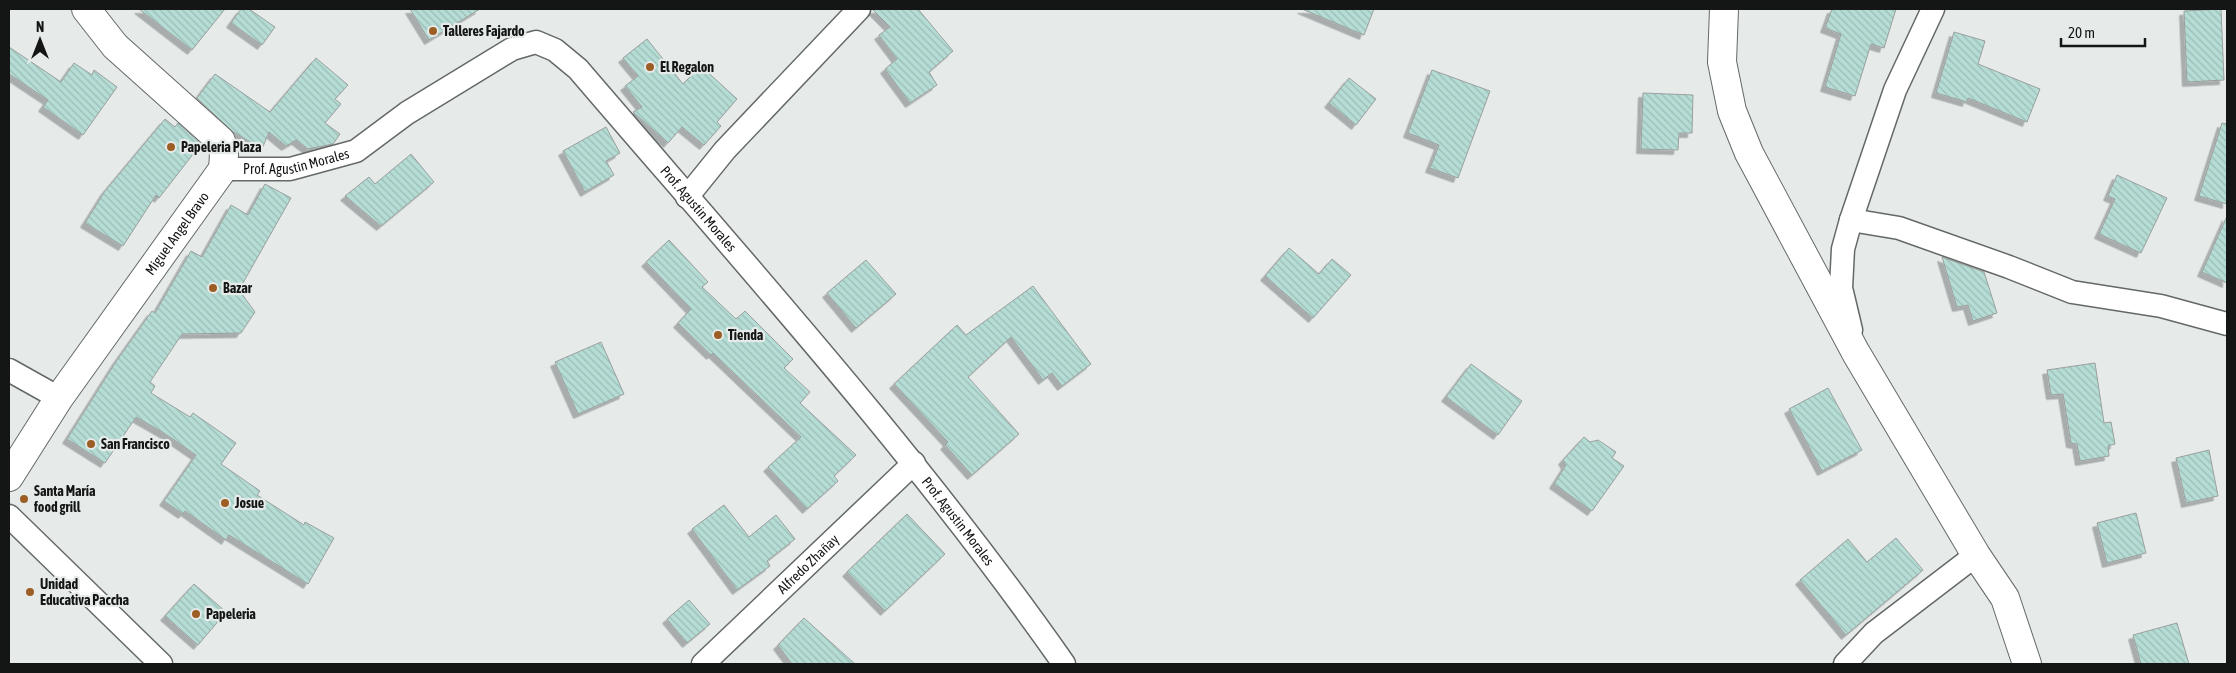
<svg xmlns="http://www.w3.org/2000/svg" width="2236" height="673" font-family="'Asap Condensed',sans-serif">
<defs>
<pattern id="building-back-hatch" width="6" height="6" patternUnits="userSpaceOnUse" patternTransform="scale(1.25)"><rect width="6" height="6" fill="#b5ddd5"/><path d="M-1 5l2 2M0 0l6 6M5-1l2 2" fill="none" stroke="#9bbdb6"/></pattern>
<filter id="shadow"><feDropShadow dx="-4.5" dy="4.5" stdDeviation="0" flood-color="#0004"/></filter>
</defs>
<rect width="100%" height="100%" fill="#e6ebea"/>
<g fill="url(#building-back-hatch)" stroke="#9a9f9d" filter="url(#shadow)">
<path d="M 139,9 L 225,9 L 192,50 Z"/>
<path d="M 241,9 L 249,9 L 275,27 L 262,45 L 231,23 Z"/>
<path d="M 410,9 L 480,9 L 429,40 Z"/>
<path d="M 872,9 L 918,9 L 953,51 L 929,72 L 937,85 L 910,103 L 885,69 L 897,59 L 879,35 L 890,27 Z"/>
<path d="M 1302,9 L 1374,9 L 1364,35 Z"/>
<path d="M 1832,9 L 1896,9 L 1884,48 L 1871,44 L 1855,96 L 1825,87 L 1841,34 L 1825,28 Z"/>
<path d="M 2221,9 L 2224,80 L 2187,82 L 2184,11 Z"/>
<path d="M 1954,32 L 1985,41 L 1978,64 L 2040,89 L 2027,122 L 1968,98 L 1967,102 L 1936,93 Z"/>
<path d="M 647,39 L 683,84 L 701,66 L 737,99 L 717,122 L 721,126 L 704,145 L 682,127 L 668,143 L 633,112 L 642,107 L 625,86 L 638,76 L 623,58 Z"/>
<path d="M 9,47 L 61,82 L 74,63 L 92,75 L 94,70 L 117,87 L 83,135 L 43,107 L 48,100 L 9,74 Z"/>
<path d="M 316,58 L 348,85 L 335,99 L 341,104 L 325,123 L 340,134 L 333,144 L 308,149 L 296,140 L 286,146 L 269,132 L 262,149 L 232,131 L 197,98 L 215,74 L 270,112 Z"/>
<path d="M 1432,70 L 1490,91 L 1458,178 L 1430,168 L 1439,145 L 1408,133 Z"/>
<path d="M 1349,78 L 1376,99 L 1356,125 L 1329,103 Z"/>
<path d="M 1643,93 L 1693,95 L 1692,133 L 1679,133 L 1678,150 L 1641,149 Z"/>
<path d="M 165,119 L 175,127 L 178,123 L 201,144 L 159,198 L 156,195 L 123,246 L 85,223 L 105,191 Z"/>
<path d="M 2222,123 L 2227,124 L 2227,204 L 2199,196 Z"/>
<path d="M 606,127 L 620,153 L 606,161 L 614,175 L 585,192 L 563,151 Z"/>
<path d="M 411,154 L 434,182 L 381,226 L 345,196 L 369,177 L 375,184 Z"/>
<path d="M 2117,175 L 2167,198 L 2141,253 L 2099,234 L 2115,199 L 2108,196 Z"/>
<path d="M 265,184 L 291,198 L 239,290 L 255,312 L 241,333 L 182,334 L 150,382 L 155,386 L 151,393 L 190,417 L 193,413 L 236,443 L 221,464 L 260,491 L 257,495 L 304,525 L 305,522 L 334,538 L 308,584 L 229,535 L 226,540 L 185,511 L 183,514 L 164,501 L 196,455 L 164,433 L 136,417 L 105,463 L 67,439 L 117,360 L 152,311 L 155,313 L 191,251 L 202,257 L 231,205 L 248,215 Z"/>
<path d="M 2227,216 L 2227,283 L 2202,272 Z"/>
<path d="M 669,240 L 708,282 L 702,287 L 736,319 L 745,311 L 793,359 L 784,368 L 810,392 L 800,403 L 856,455 L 834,476 L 838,481 L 807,509 L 768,467 L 801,437 L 713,353 L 711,355 L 678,323 L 691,309 L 646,262 Z"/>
<path d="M 1289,248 L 1319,274 L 1332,259 L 1351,275 L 1313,318 L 1265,276 Z"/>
<path d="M 1942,257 L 1984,272 L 1997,313 L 1973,321 L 1968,305 L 1957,307 Z"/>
<path d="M 866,260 L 896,294 L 856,328 L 827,293 Z"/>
<path d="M 1033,286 L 1091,364 L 1062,386 L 1052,373 L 1043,380 L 1011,337 L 968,377 L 1019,434 L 972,475 L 945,445 L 948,442 L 894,384 L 957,325 L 966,335 Z"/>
<path d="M 601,342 L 624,394 L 578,414 L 555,362 Z"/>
<path d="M 2095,363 L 2104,423 L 2111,422 L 2115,444 L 2108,446 L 2109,456 L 2080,461 L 2077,444 L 2071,443 L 2063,394 L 2051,395 L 2047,370 Z"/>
<path d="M 1471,364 L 1522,401 L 1498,435 L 1446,397 Z"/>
<path d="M 1828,388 L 1862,450 L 1822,471 L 1789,409 Z"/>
<path d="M 1584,437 L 1590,442 L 1598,440 L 1616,452 L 1612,458 L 1624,466 L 1592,511 L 1554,484 L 1566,465 L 1563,460 Z"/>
<path d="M 2209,450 L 2218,496 L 2186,503 L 2176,458 Z"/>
<path d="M 724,505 L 749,537 L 776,515 L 795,539 L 767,561 L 770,566 L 737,590 L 692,529 Z"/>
<path d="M 2136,513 L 2146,553 L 2107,563 L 2097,523 Z"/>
<path d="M 907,514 L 945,554 L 885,611 L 847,572 Z"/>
<path d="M 1896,538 L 1923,570 L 1846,635 L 1800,580 L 1848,539 L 1867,562 Z"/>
<path d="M 194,584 L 226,612 L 198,645 L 165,616 Z"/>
<path d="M 689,600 L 710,624 L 687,643 L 667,619 Z"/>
<path d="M 804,618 L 855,664 L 792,664 L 778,645 Z"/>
<path d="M 2177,623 L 2189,664 L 2141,664 L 2133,635 Z"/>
</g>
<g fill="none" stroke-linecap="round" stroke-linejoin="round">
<g stroke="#646967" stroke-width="25">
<g id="street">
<path id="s1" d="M 223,169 L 290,169 L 356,151 L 407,113 L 512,49 L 536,42 L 555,50 L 578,69 C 745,264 917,454 1064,664"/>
<path d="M 687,197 L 725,150 L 859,9"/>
<path d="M 1851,220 L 1899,228 L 2009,267 L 2072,292 L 2161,306 L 2227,324"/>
<path d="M 1851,330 L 1841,288 L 1843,249 L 1851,220 L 1895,90 L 1933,9"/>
<path d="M 9,370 L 59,398"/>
<path d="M 9,516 L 161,664"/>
<path id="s2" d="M 703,664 L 914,463"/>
<path d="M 1845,664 L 1874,633 L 1976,555"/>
</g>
</g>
<g stroke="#646967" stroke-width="30">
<g id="secondary">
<path d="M 1724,9 L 1722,62 L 1732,111 L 1749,153 L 1856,353 L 1976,555 L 2005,598 L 2027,664"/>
<path id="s3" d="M 9,477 L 59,398 L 223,169 L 224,154 L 221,141 L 115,46 L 86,9"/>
</g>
</g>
<use href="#street" stroke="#fff" stroke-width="22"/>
<use href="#secondary" stroke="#fff" stroke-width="28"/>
</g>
<g fill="#9c5e24" stroke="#e6ebea" stroke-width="2">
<circle cx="433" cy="31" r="5"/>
<circle cx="650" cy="67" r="5"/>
<circle cx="171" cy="147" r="5"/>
<circle cx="213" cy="288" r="5"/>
<circle cx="718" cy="335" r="5"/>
<circle cx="91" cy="444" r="5"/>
<circle cx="24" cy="499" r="5"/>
<circle cx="225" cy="503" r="5"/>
<circle cx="30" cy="592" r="5"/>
<circle cx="196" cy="614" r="5"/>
</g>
<g text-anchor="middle" stroke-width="4.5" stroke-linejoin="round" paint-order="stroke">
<g font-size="14" font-weight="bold" fill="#141615" stroke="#e6ebea" text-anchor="start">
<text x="443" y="36">Talleres Fajardo</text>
<text x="660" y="72">El Regalon</text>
<text x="181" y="152">Papeleria Plaza</text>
<text x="223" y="293">Bazar</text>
<text x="728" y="340">Tienda</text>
<text x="101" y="449">San Francisco</text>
<text x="34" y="496">Santa María<tspan x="34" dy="16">food grill</tspan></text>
<text x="235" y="508">Josue</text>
<text x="40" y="589">Unidad<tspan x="40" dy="16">Educativa Paccha</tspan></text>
<text x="206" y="619">Papeleria</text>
</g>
<g font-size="14" fill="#141615" stroke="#e6ebea">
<text dy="5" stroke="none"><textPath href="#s1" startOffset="74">Prof. Agustin Morales</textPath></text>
<text dy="5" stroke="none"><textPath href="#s1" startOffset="582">Prof. Agustin Morales</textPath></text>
<text dy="5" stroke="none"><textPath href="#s3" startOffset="296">Miguel Angel Bravo</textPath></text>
<text dy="5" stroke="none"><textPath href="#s1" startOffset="988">Prof. Agustin Morales</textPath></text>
<text dy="5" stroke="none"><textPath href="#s2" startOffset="145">Alfredo Zhañay</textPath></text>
</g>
</g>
<rect width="2236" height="673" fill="none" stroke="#141615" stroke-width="20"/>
<g transform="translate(40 40)" stroke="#e6ebea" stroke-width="4" paint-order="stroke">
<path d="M0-4L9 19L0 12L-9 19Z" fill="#141615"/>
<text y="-8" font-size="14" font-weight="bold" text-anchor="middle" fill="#141615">N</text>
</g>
<path d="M2061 38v8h84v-8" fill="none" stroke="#141615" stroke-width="2.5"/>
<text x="2068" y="38" font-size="15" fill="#141615" stroke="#e6ebea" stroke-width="4" paint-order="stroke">20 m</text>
</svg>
